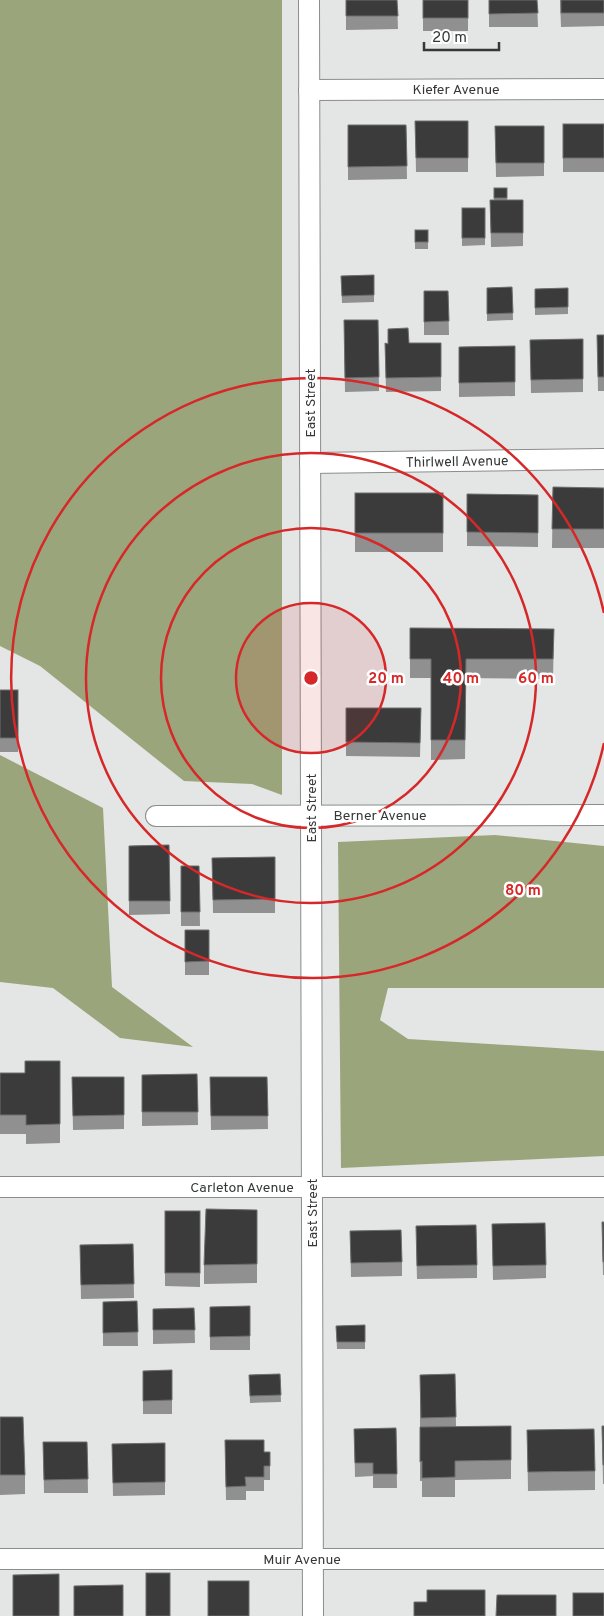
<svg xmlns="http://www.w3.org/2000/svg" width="604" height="1616" font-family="Overpass,sans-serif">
<rect width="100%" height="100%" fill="#e4e5e5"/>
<g fill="#9ba57b">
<path d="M 0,0 L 282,0 L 282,795 L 252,784 L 184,781 L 40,666 L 0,646 Z"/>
<path d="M 0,755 L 103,808 L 112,987 L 193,1047 L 120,1038 L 53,988 L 0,982 Z"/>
<path d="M 495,835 L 604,846 L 604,988 L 388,988 L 380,1020 L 408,1039 L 604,1051 L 604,1156 L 341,1168 L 338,842 Z"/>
</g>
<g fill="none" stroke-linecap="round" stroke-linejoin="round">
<g stroke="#8b8c8c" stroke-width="22">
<g id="street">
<path d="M 309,0 L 313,1616"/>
<path d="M 309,90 L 604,89"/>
<path d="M 310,463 L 604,459"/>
<path d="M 156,816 L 604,815"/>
<path d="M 0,1187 L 604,1187"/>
<path d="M 0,1559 L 604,1559"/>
</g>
</g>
<use href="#street" stroke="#fff" stroke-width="20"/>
</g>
<g fill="#909090">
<path d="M 346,0 L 397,0 L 398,29 L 346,30 Z"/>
<rect x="423" y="0" width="45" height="31"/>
<path d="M 489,0 L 537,0 L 538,27 L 489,27 Z"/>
<path d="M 560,0 L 604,0 L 604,26 L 561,27 Z"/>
<path d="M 415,121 L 468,121 L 468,172 L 416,172 Z"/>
<rect x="563" y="124" width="41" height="48"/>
<path d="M 348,125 L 406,125 L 407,179 L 348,180 Z"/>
<path d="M 495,126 L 544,126 L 544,176 L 496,177 Z"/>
<path d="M 494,188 L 507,188 L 507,200 L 523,200 L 523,246 L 491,247 L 490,200 L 494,200 Z"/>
<path d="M 462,208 L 485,208 L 485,245 L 462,246 Z"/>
<rect x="415" y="230" width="13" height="19"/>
<path d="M 374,275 L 374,302 L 342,303 L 341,276 Z"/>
<path d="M 512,287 L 513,320 L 487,321 L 487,288 Z"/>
<path d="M 568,288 L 568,314 L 535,315 L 535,289 Z"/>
<path d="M 424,291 L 448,291 L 449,335 L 424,335 Z"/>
<path d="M 344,320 L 378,320 L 379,391 L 345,392 Z"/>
<path d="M 597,335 L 604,335 L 604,391 L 598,391 Z"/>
<path d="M 583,339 L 583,392 L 531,393 L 530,340 Z"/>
<path d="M 385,343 L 441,343 L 441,391 L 386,392 Z"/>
<path d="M 515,346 L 515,396 L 459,397 L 459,347 Z"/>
<path d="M 553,487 L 604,488 L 604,548 L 552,548 Z"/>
<rect x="355" y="493" width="88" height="59"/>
<path d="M 467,494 L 538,495 L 538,547 L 467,546 Z"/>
<path d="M 410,628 L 554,629 L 553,679 L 466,678 L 465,759 L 431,760 L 431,678 L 410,678 Z"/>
<rect x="0" y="690" width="18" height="62"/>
<path d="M 346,708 L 421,708 L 420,757 L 346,756 Z"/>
<path d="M 169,845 L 170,914 L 129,915 L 129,846 Z"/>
<path d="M 275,857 L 275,913 L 213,913 L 212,858 Z"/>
<path d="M 181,866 L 199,866 L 200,926 L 181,926 Z"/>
<rect x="185" y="930" width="24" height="45"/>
<path d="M 60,1061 L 60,1143 L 26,1144 L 26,1134 L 0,1134 L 0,1073 L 25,1073 Z"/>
<path d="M 197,1074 L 198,1125 L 142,1126 L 142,1075 Z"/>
<path d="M 72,1077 L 124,1077 L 124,1129 L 73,1130 Z"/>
<path d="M 210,1077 L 267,1077 L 268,1129 L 211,1130 Z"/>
<path d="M 257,1210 L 257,1283 L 204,1284 L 204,1265 Z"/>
<path d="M 165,1211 L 200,1211 L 200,1287 L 165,1286 Z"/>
<path d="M 604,1222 L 604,1275 L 603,1275 L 602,1236 Z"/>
<path d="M 492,1224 L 546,1265 L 546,1278 L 493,1280 Z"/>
<path d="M 350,1231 L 402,1262 L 402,1276 L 351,1277 Z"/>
<path d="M 416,1240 L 477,1265 L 477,1278 L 417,1279 Z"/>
<path d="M 133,1244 L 134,1298 L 81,1299 L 80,1245 Z"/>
<path d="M 137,1301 L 138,1346 L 103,1346 L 103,1302 Z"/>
<path d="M 250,1306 L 250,1350 L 210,1350 L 210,1307 Z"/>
<path d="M 194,1308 L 195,1343 L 153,1344 L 153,1309 Z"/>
<path d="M 365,1325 L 365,1349 L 337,1349 L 336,1326 Z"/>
<path d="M 172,1370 L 172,1414 L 143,1414 L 143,1371 Z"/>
<path d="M 280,1374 L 281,1402 L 250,1403 L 249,1375 Z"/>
<path d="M 455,1374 L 456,1427 L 511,1426 L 511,1479 L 455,1480 L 455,1497 L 422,1497 L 422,1481 L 420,1481 L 420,1375 Z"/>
<path d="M 0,1417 L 25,1475 L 25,1494 L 0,1495 Z"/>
<path d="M 602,1426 L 604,1426 L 604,1484 L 603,1484 Z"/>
<path d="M 396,1428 L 397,1488 L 373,1488 L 373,1476 L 355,1477 L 354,1429 Z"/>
<path d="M 527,1430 L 595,1471 L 595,1490 L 528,1491 Z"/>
<path d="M 225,1440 L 264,1452 L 270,1466 L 270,1480 L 264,1480 L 264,1491 L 246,1491 L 246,1500 L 226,1500 Z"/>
<path d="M 43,1442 L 87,1442 L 88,1493 L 44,1493 Z"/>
<path d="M 165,1443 L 165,1495 L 113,1496 L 112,1444 Z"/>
</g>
<g fill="#3b3b3c" stroke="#6e6e6f">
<path d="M 346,0 L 397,0 L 398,16 L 346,16 Z"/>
<rect x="423" y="0" width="45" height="18"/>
<path d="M 489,0 L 537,0 L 538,13 L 489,14 Z"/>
<rect x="561" y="0" width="43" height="13"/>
<path d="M 415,121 L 468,121 L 468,158 L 416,158 Z"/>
<rect x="563" y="124" width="41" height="34"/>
<path d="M 348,125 L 406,125 L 407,166 L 348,167 Z"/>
<path d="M 495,126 L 544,126 L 544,163 L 496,163 Z"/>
<rect x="494" y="188" width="13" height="10"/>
<path d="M 490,200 L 523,200 L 523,233 L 491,233 Z"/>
<rect x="462" y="208" width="23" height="30"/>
<rect x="415" y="230" width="13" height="12"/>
<path d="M 374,275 L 374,295 L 342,296 L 341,276 Z"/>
<path d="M 512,287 L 513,313 L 487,314 L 487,288 Z"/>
<path d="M 568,288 L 568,307 L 535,308 L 535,289 Z"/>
<path d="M 424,291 L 448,291 L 449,321 L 424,322 Z"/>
<path d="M 344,320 L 378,320 L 379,377 L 345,378 Z"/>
<path d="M 408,328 L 409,343 L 441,343 L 441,377 L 386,378 L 385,343 L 388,344 L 388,329 Z"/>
<path d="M 597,335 L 604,335 L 604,377 L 598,377 Z"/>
<path d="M 583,339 L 583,379 L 531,380 L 530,340 Z"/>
<path d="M 515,346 L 515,382 L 459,383 L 459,347 Z"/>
<path d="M 553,487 L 604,488 L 604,529 L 552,529 Z"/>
<rect x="355" y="493" width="88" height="40"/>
<path d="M 467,494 L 538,495 L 538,533 L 467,532 Z"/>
<path d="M 410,628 L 554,629 L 553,659 L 466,659 L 465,740 L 431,740 L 431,659 L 410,659 Z"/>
<rect x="0" y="690" width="18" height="48"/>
<path d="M 346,708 L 421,708 L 420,743 L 346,742 Z"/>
<path d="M 169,845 L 170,901 L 129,901 L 129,846 Z"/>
<path d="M 275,857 L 275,899 L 213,900 L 212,858 Z"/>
<path d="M 181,866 L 199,866 L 200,912 L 181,912 Z"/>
<path d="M 185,930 L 209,930 L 209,961 L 185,962 Z"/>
<path d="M 25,1061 L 60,1061 L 60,1124 L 26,1125 L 26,1115 L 0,1115 L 0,1073 L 25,1073 Z"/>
<path d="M 197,1074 L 198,1112 L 142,1112 L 142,1075 Z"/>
<path d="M 72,1077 L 124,1077 L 124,1115 L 73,1116 Z"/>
<path d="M 210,1077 L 267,1077 L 268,1116 L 211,1116 Z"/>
<path d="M 206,1209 L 257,1210 L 257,1264 L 204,1265 Z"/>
<rect x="165" y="1211" width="35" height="62"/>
<path d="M 602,1222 L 604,1222 L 604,1262 L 603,1262 Z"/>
<path d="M 545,1223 L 546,1265 L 493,1266 L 492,1224 Z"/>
<path d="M 476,1225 L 477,1265 L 417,1266 L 416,1226 Z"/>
<path d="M 401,1230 L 402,1262 L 351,1263 L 350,1231 Z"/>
<path d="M 133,1244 L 134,1284 L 81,1285 L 80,1245 Z"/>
<path d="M 137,1301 L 138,1332 L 103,1333 L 103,1302 Z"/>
<path d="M 250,1306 L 250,1336 L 210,1337 L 210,1307 Z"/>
<path d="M 194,1308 L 195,1330 L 153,1330 L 153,1309 Z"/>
<path d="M 365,1325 L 365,1342 L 337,1342 L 336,1326 Z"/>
<path d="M 172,1370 L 172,1400 L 143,1401 L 143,1371 Z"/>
<path d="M 280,1374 L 281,1395 L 250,1396 L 249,1375 Z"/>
<path d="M 455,1374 L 456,1417 L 421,1418 L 420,1375 Z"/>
<path d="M 0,1417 L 23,1417 L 25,1475 L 0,1475 Z"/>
<path d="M 511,1426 L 511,1460 L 455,1461 L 455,1477 L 422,1478 L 422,1461 L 420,1462 L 420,1427 Z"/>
<path d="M 602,1426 L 604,1426 L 604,1465 L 603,1465 Z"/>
<path d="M 396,1428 L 397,1474 L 373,1474 L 373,1463 L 355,1463 L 354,1429 Z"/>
<path d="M 594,1429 L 595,1471 L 528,1472 L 527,1430 Z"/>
<path d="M 225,1440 L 264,1440 L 264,1452 L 270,1452 L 270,1466 L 264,1466 L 264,1477 L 245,1477 L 246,1486 L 226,1487 Z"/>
<path d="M 43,1442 L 87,1442 L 88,1479 L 44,1480 Z"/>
<path d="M 165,1443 L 165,1482 L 113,1483 L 112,1444 Z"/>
<rect x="146" y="1573" width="24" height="43"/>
<path d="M 59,1574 L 59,1616 L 13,1616 L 13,1575 Z"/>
<rect x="208" y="1581" width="41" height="35"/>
<path d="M 123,1585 L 123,1616 L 74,1616 L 74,1586 Z"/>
<path d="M 427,1590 L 485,1590 L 485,1616 L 414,1616 L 414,1602 L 427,1602 Z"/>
<rect x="573" y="1593" width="31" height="23"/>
<path d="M 497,1595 L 556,1595 L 556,1616 L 496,1616 Z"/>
</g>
<circle cx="311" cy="678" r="75" fill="#d62828" fill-opacity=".12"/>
<g fill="none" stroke="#d62828" stroke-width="2.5">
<circle cx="311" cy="678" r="75"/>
<circle cx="311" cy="678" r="150"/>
<circle cx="311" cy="678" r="225"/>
<path d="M604 743A300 300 0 1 1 604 613"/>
</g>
<g text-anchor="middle" stroke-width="5" stroke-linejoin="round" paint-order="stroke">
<g font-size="14" fill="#363737" stroke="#fff">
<text x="456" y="94">Kiefer Avenue</text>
<text transform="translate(310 403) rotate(-90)" y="5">East Street</text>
<text transform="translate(457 461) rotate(-1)" y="5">Thirlwell Avenue</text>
<text transform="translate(311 808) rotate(-90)" y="5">East Street</text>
<text x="380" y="820">Berner Avenue</text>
<text x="242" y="1192">Carleton Avenue</text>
<text transform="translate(312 1213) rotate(-90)" y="5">East Street</text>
<text x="302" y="1564">Muir Avenue</text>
</g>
</g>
<circle cx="311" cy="678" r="8" fill="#d62828" stroke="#fff" stroke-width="2.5"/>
<g font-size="15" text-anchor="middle" font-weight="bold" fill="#d62828" stroke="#fff" stroke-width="5" stroke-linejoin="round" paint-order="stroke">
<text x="386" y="683">20 m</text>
<text x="461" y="683">40 m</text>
<text x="536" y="683">60 m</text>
<text x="523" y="895">80 m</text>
</g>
<path d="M424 42v8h75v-8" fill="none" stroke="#363737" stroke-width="2.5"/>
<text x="432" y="42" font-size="15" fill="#363737" stroke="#ffffff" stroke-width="4" paint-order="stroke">20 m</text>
</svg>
